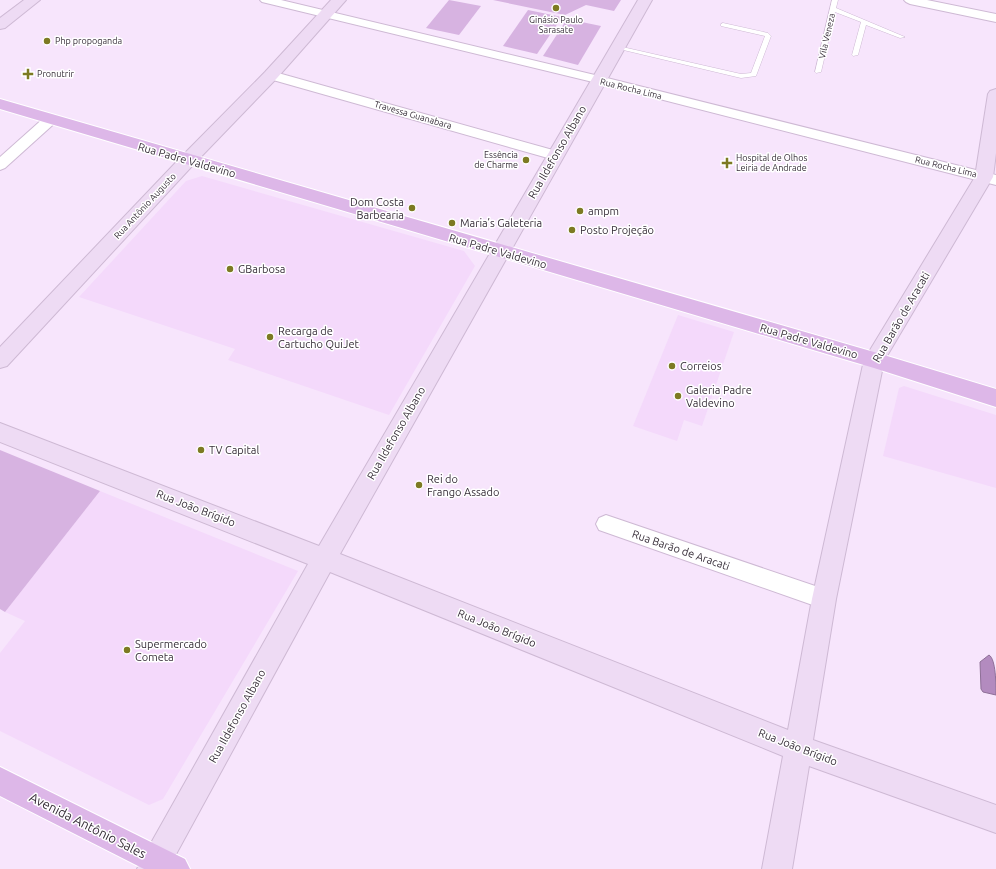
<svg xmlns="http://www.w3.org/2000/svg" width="996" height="869" font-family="Ubuntu,sans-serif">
<rect width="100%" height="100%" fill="#f7e5fc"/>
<g fill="#f4d9fb">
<path d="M 202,176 L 464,251 L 475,266 L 389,415 L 228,360 L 235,349 L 79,297 L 186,181 Z"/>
<path d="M 678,315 L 734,332 L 702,426 L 684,420 L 677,441 L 633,426 Z"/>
<path d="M 904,386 L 996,415 L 996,488 L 883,456 L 899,388 Z"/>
<path d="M 100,491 L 298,571 L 163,799 L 149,805 L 0,731 L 0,653 L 25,621 L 5,612 Z"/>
</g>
<g fill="#d7b3e1">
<path d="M 449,0 L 481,6 L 459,35 L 426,28 Z"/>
<path d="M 493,0 L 621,0 L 614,11 L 586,5 L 565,15 Z"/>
<path d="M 528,10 L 562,17 L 537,54 L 503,46 Z"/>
<path d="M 567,19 L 601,26 L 578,65 L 543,56 Z"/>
<path d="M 0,450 L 100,491 L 5,612 L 0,609 Z"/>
</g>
<path fill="#b38bbf" stroke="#8e6f97" d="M 989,655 C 996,659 996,685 996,695 L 983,692 L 981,689 L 980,662 Z"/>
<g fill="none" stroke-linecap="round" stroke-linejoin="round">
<g stroke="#ceb9d4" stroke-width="1">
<g id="lane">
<path d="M 832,0 L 838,0 L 836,8 L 905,37 L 900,38 L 866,25 L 858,55 L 853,56 L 852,55 L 861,22 L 835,12 L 821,72 L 816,73 L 815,72 Z"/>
<path d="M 723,23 L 768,33 L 771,36 L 756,76 L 741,78 L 615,48 L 618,46 L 741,74 L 751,73 L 765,36 L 721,26 L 721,24 Z"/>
</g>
</g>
<g stroke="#ceb9d4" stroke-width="2">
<g id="street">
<path d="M 260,0 L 281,0 L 599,76 L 996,175 L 996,185 L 597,83 L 262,2 Z"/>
<path d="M 904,0 L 927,0 L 996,14 L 996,22 L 910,4 L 906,2 Z"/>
<path d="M 271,71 L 560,152 L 562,155 L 560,158 L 555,160 L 266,78 L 265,75 L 266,72 Z"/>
<path d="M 51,115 L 56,116 L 58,119 L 56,122 L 5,168 L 0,170 L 0,157 L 46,116 Z"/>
<path d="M 606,515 L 824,589 L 831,592 L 834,599 L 831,606 L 824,609 L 599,530 L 596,524 L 599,518 Z"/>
</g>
</g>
<g stroke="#ceb9d4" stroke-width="2">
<g id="secondary">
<path d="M 24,0 L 40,0 L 5,28 L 0,29 L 0,18 Z"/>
<path d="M 331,0 L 346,0 L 277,78 L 194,164 L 7,366 L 0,368 L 0,347 L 182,156 L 265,72 Z"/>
<path d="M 638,0 L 652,0 L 340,554 L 788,730 L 812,599 L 864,360 L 975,177 L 988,94 L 990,91 L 996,89 L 996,153 L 993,177 L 884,361 L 836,599 L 813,740 L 996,805 L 996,833 L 809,766 L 792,869 L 762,869 L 783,756 L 330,572 L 168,869 L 137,869 L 142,859 L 308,564 L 0,442 L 0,423 L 319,546 Z"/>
</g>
</g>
<g stroke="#fff" stroke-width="2">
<g id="primary">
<path d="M 0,99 L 874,352 L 996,389 L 996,407 L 874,368 L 0,109 Z"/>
<path d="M 0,767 L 185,859 L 190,869 L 144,869 L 0,796 Z"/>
</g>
</g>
<use href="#lane" fill="#fff" fill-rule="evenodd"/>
<use href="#street" fill="#fff" fill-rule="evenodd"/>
<use href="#secondary" fill="#eedbf4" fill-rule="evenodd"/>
<use href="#primary" fill="#ddb7e8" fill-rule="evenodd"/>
</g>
<g fill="#7c7a22" stroke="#fff" stroke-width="1.5">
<circle cx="556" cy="8" r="4"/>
<circle cx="47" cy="41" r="4"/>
<path d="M26 68h4v4h4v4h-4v4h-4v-4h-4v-4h4z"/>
<circle cx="526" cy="160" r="4"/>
<path d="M725 157h4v4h4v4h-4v4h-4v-4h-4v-4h4z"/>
<circle cx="412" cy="208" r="4"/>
<circle cx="580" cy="211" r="4"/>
<circle cx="452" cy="223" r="4"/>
<circle cx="572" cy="230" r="4"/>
<circle cx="230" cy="269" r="4"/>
<circle cx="270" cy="337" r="4"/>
<circle cx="672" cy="366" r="4"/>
<circle cx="678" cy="396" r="4"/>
<circle cx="201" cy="450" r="4"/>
<circle cx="419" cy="485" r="4"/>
<circle cx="127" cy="650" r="4"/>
</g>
<g text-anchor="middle" stroke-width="3" stroke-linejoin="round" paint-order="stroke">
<g font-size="9" fill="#382f3a" stroke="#fff" text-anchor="start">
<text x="556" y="23" text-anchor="middle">Ginásio Paulo<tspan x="556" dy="10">Sarasate</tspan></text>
<text x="55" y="44">Php propoganda</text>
<text x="37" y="77">Pronutrir</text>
<text x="518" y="158" text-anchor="end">Essência<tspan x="518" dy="10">de Charme</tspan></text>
<text x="736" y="161">Hospital de Olhos<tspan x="736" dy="10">Leiria de Andrade</tspan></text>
</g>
<g font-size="9" fill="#382f3a" stroke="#fff">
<text transform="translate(827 36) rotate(-77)" y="3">Vila Veneza</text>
<text transform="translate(631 89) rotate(14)" y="3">Rua Rocha Lima</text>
<text transform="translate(413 115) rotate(16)" y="3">Travessa Guanabara</text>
<text transform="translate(946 167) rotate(14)" y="3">Rua Rocha Lima</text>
<text transform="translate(145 206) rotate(-47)" y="3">Rua Antônio Augusto</text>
</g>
<g font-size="11" fill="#382f3a" stroke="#fff">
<text transform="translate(557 152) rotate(-60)" y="4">Rua Ildefonso Albano</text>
<text transform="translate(187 160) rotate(16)" y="4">Rua Padre Valdevino</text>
<text transform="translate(498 251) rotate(16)" y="4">Rua Padre Valdevino</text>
<text transform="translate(901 317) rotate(-60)" y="4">Rua Barão de Aracati</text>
<text transform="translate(809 341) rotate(16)" y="4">Rua Padre Valdevino</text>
<text transform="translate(396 433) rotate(-60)" y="4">Rua Ildefonso Albano</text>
<text transform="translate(196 508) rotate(21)" y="4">Rua João Brígido</text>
<text transform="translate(681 550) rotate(19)" y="4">Rua Barão de Aracati</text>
<text transform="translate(497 628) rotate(22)" y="4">Rua João Brígido</text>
<text transform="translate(237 716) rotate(-61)" y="4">Rua Ildefonso Albano</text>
<text transform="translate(798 747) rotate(21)" y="4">Rua João Brígido</text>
</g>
<g font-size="11" fill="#382f3a" stroke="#fff" text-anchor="start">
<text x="404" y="206" text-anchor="end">Dom Costa<tspan x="404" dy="13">Barbearia</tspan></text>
<text x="588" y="215">ampm</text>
<text x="460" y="227">Maria’s Galeteria</text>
<text x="580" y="234">Posto Projeção</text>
<text x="238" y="273">GBarbosa</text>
<text x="278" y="335">Recarga de<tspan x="278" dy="13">Cartucho QuiJet</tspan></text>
<text x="680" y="370">Correios</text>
<text x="686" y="394">Galeria Padre<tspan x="686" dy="13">Valdevino</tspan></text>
<text x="209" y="454">TV Capital</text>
<text x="427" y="483">Rei do<tspan x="427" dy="13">Frango Assado</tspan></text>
<text x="135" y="648">Supermercado<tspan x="135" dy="13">Cometa</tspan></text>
</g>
<g font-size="13" fill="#382f3a" stroke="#fff">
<text transform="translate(88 825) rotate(27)" y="5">Avenida Antônio Sales</text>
</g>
</g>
</svg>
